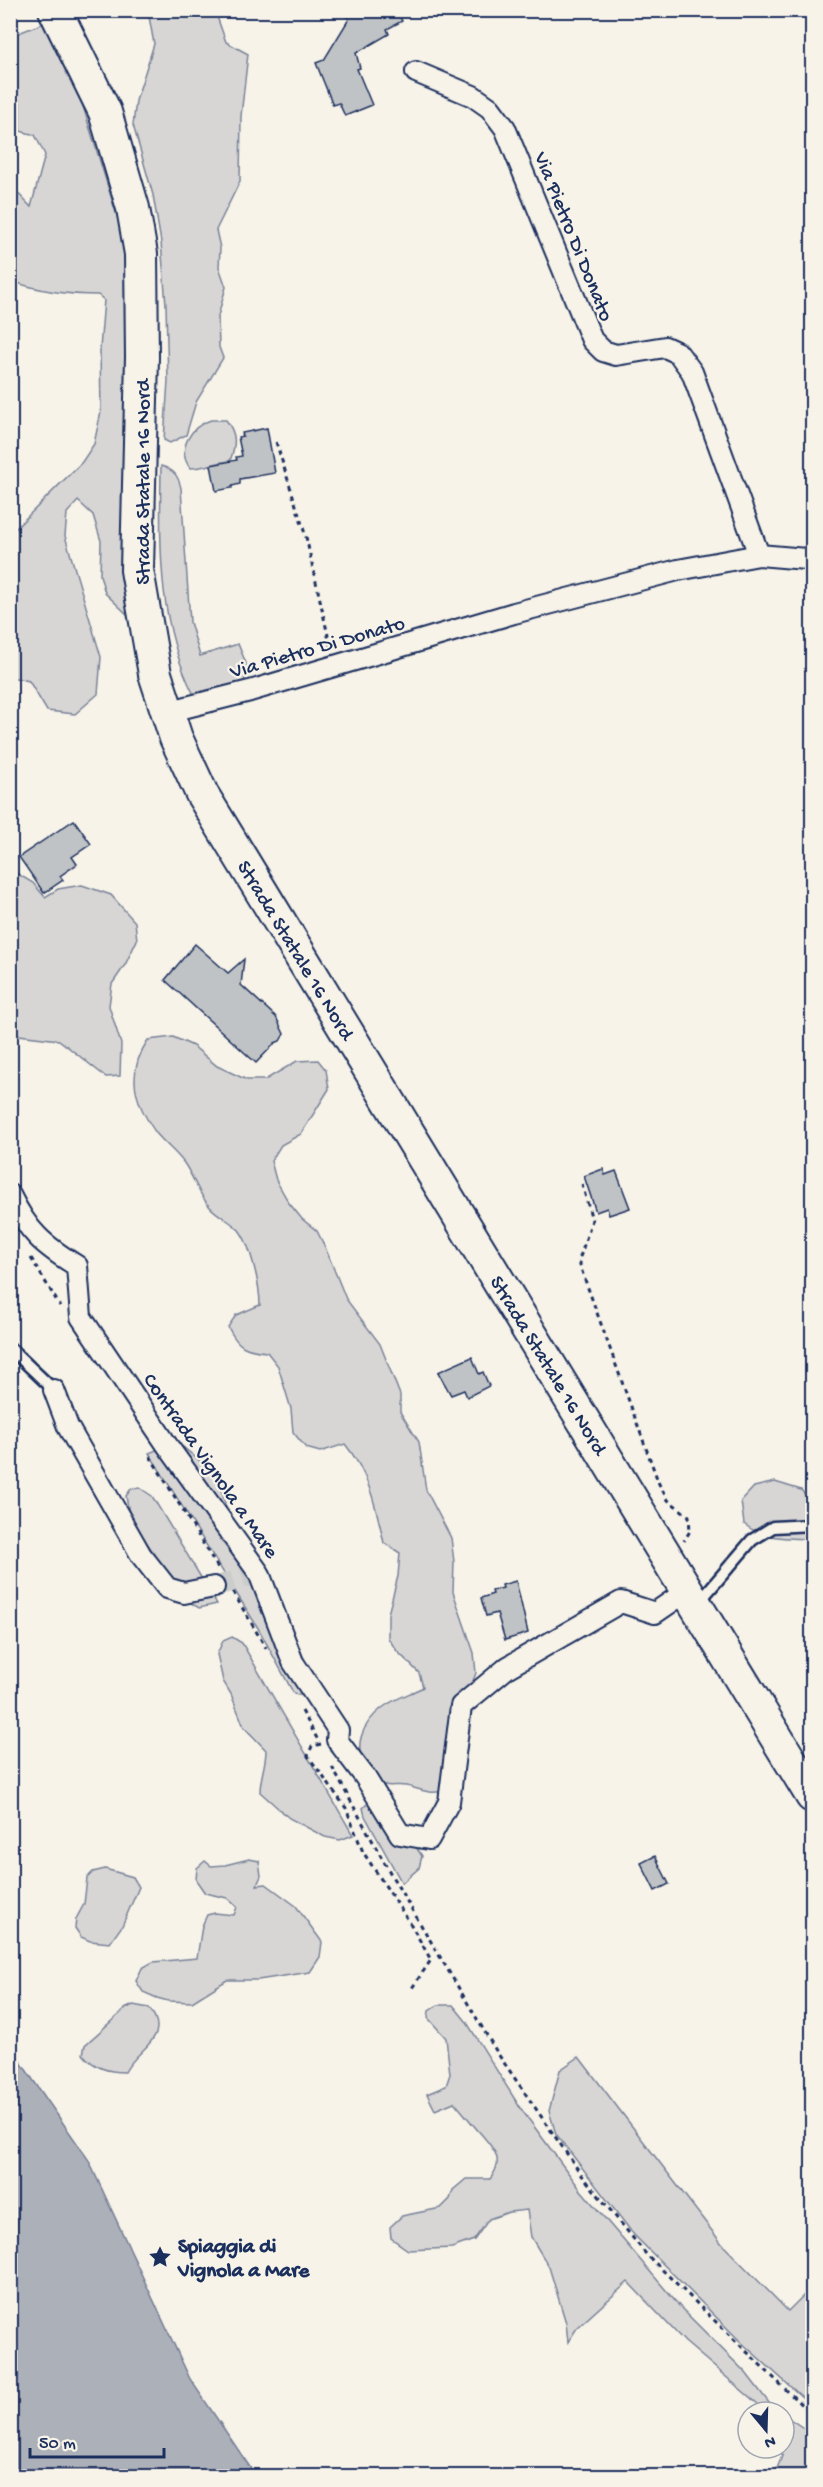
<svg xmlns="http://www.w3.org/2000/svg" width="823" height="2487" font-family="'Gochi Hand',sans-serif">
<rect width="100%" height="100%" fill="#f7f3e8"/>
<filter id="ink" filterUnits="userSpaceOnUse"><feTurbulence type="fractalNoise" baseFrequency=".0167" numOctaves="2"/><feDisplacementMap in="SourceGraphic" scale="12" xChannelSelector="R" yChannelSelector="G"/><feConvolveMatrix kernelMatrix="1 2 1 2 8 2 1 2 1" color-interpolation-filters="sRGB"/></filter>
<g filter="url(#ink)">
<g fill="#d7d6d4" stroke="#798299" stroke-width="1.5">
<path d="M 148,11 L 215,11 L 226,42 L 248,54 L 241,116 L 240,181 L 216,230 L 220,248 L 219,267 L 226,287 L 218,316 L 219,347 L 223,358 L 196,402 L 186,435 L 170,443 L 164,440 L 168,381 L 166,305 L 161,242 L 153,195 L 133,125 L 136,101 L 154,44 Z"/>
<path d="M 44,23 L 78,90 L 121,229 L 128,279 L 130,617 L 105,593 L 100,575 L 101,541 L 93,515 L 78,501 L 67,513 L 65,536 L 101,657 L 98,694 L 75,714 L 47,711 L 29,681 L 11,677 L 11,533 L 82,462 L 94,444 L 101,411 L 100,349 L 104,300 L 98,295 C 67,295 40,291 11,281 L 10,185 L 31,207 L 45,155 L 35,135 L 20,131 L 20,104 L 11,80 L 11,36 Z"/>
<path d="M 211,420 L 226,420 C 237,434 236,445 230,461 C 216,462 204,468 190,468 C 176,449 191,426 211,420 Z"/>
<path d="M 161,466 C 174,470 178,475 181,488 L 190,622 L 200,656 L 238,644 L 246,663 L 244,688 L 206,697 L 194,695 C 157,622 160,546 161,466 Z"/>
<path d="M 11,870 L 33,883 L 45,897 L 58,889 L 82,885 L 111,895 L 135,922 L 137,940 L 125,965 L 112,984 L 109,1006 L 121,1044 L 120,1076 L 106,1077 L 59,1040 L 11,1034 Z"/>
<path d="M 173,1037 L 193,1046 L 217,1066 L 247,1080 L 265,1080 L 297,1061 L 318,1060 L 326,1070 L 329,1089 L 301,1134 L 281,1145 L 271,1161 L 276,1180 L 289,1203 L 302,1219 L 317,1231 L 325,1247 L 346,1299 L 380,1344 L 400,1395 L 400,1412 L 419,1442 L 426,1490 L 451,1538 L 454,1562 L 453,1592 L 474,1653 L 476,1673 L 470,1689 L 446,1790 C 430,1796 422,1789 406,1786 C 395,1784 385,1789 375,1781 C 372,1778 369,1772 367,1769 C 352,1747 362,1724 382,1708 C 393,1699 410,1694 423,1687 L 419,1673 L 397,1651 L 388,1638 L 388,1614 L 398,1576 L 400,1553 L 384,1543 C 376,1507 369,1473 345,1444 L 320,1452 L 306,1448 L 293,1432 L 291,1409 L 278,1366 L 267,1352 C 245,1350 238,1347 228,1327 L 236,1315 L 260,1305 C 260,1286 251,1245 239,1230 C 231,1221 218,1216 210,1207 C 200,1197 193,1176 184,1163 C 176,1152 165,1144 156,1133 C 134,1102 126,1073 148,1040 Z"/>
<path d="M 173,1443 L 183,1447 L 214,1473 L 223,1495 L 229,1521 L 280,1599 L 286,1619 L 305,1661 L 308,1677 L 304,1696 L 294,1694 L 258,1628 L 149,1453 Z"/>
<path d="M 775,1482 L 801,1490 L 812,1502 L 812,1539 C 788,1538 764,1540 744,1524 L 741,1501 L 754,1487 Z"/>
<path d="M 140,1488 L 152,1496 L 217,1604 L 199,1608 L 186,1600 L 130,1519 L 126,1496 L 131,1489 Z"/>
<path d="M 232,1637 L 242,1643 L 353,1835 L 340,1840 L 325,1837 L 289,1818 L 260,1792 C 260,1777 266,1765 266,1750 L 244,1727 L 231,1694 L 223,1681 L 217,1654 L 223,1641 Z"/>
<path d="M 373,1802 L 412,1841 L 422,1856 L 419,1868 L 402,1883 L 365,1816 L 363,1808 L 368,1803 Z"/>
<path d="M 249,1859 L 259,1861 L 261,1876 L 257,1885 L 266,1884 L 296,1906 L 322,1942 L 320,1957 L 310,1972 L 258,1980 L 227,1980 L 192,2002 L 168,2001 L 157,1998 L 143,1992 L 136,1981 L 142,1968 L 153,1962 L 197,1958 L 202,1926 L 207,1915 L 215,1913 L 234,1915 L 237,1907 L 227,1898 L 205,1893 L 196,1880 L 197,1868 L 205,1861 L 211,1866 L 225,1865 Z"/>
<path d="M 105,1869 L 133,1877 L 139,1887 L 122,1926 L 110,1943 L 90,1941 L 81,1937 L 75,1928 L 76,1919 L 84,1904 L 87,1878 L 93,1872 Z"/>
<path d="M 133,2005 L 149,2008 C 173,2038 137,2048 125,2072 C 108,2072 94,2068 83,2054 L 85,2045 L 125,2009 Z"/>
<path d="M 438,2005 L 453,2005 L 466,2021 L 519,2106 L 580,2189 L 681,2308 L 746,2373 L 773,2408 L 780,2412 L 764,2412 L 759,2405 L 685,2342 L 628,2282 L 577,2328 L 568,2342 L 566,2323 L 549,2267 L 531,2237 L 527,2210 L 509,2212 L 489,2219 L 474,2240 L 452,2248 L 408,2250 L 391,2238 L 390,2227 L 402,2216 L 441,2208 L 450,2199 L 453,2190 L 466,2179 L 490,2179 C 505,2160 494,2149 482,2135 C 472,2124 464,2113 454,2102 L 435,2110 L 427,2094 L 446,2086 L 450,2074 L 446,2038 L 428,2018 L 429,2011 Z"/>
<path d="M 579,2057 L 722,2244 L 788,2311 L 812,2287 L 812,2406 L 742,2343 L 634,2235 L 556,2134 L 549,2111 L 560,2070 Z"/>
<path d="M 784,2415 L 812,2434 L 812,2476 L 774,2476 L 782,2456 L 781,2448 L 784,2448 Z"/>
</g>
<path fill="#acb0b9" stroke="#727c95" stroke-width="1.5" d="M 11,2048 L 88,2159 L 190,2379 L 256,2476 L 11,2476 Z"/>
<g fill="#c0c3c5" stroke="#1b2f5e" stroke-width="1.5">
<path d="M 355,10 L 396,10 L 402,21 L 387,29 L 389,34 L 356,53 L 360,68 L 357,69 L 372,105 L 345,116 L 339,103 L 333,105 L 316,63 L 324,60 L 349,19 L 347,15 Z"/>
<path d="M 267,428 L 275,473 L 240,479 L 240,484 L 232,486 L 232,488 L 216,491 L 211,465 L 237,460 L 236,457 L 242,456 L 238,437 L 243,436 L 242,433 Z"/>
<path d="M 74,820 L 91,844 L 72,857 L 77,864 L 60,876 L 63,880 L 44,893 L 19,857 Z"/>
<path d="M 195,944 L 228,973 L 244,959 L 241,985 L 276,1017 L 284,1034 L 280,1041 L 275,1043 L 256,1063 L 165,980 Z"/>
<path d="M 603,1169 L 605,1175 L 616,1171 L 630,1208 L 609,1215 L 607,1208 L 596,1212 L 584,1176 Z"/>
<path d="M 472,1357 L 479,1374 L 483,1372 L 489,1386 L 467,1397 L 464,1390 L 451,1395 L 438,1372 Z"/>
<path d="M 516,1581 L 528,1633 L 505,1640 L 497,1613 L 486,1616 L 481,1598 L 493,1594 L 492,1591 L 503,1588 L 502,1585 Z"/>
<path d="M 655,1856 L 669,1884 L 655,1891 L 641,1863 Z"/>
</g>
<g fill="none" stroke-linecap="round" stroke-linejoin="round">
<path stroke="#cbcccc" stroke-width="20" stroke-dasharray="20 10" stroke-linecap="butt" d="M 214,1587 L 259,1573"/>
<g stroke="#1b2f5e" stroke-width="15">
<g id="service">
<path d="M 10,1348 L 54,1390"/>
<path d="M 698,1603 L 752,1540 L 773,1527 L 812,1525"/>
</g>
</g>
<g stroke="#1b2f5e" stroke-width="24">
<g id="minor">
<path d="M 416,72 L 473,96 L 490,108 L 505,128 L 592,340 L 603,351 L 616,355 L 665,347 L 678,353 L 692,372 L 759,555"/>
<path d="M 167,712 L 250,691 L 514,613 L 678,570 L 759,555 L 806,559 L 812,558"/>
<path d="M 10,1195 C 28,1232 43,1245 77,1266 L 81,1317 L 167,1445 L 259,1573 L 293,1662 L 338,1730 L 337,1740 L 365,1777 L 400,1834 L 429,1839 L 449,1802 L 461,1706 L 508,1667 L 621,1602 L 655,1613 L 687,1591"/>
<path d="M 54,1390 L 68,1427 L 141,1555 L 167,1588 L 184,1593 L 214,1587"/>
</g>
</g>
<g stroke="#1b2f5e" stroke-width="36">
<g id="primary">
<path id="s1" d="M 55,10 L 105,112 L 133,208 L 141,254 L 142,357 L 137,570 L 155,674 L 176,738 L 202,794 L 812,1796"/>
</g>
</g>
<g stroke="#1b2f5e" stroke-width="3" stroke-dasharray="4.5 4.5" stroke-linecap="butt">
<path d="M 276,442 L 306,537 L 331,649"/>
<path d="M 582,1184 L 592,1220 L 580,1257 L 580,1266 L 659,1484 L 668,1500 L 689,1516 L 690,1531 L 684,1541"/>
<path d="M 31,1258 L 60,1306"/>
<path d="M 150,1456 L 218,1568"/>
<path d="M 233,1592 L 266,1648"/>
<path d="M 302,1711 L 319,1742"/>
<path d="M 321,1744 L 312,1746 L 308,1756 L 346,1808 L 363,1852 L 410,1923 L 431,1960 L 410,1991"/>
<path d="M 332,1767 L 393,1878 L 498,2054 L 581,2174 L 646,2254 L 812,2415"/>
</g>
<use href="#service" stroke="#f7f3e8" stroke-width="10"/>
<use href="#minor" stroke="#f7f3e8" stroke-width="20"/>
<use href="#primary" stroke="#f7f3e8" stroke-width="32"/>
</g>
</g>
<defs>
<g id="sight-bare" transform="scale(1.8)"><path d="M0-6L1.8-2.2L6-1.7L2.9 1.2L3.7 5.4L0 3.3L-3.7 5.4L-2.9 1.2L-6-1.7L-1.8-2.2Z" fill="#1b2f5e" stroke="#f7f3e8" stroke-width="2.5" paint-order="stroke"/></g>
</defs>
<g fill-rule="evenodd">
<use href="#sight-bare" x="160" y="2257"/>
</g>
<g text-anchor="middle" stroke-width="4.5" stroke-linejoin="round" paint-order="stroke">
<g font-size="21" fill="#1b2f5e" stroke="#f7f3e8">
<text transform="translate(575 236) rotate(68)" y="7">Via Pietro Di Donato</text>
<text transform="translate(142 482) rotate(-90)" y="7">Strada Statale 16 Nord</text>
<text transform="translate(317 646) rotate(-16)" y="7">Via Pietro Di Donato</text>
<text dy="7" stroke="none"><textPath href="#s1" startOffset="993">Strada Statale 16 Nord</textPath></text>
<text dy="7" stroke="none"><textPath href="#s1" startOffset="1479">Strada Statale 16 Nord</textPath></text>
<text transform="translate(212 1465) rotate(55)" y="7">Contrada Vignola a Mare</text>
</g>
<g font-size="21" font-weight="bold" fill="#1b2f5e" stroke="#f7f3e8" text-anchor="start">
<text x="178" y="2252">Spiaggia di<tspan x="178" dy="24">Vignola a Mare</tspan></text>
</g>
</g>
<rect width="823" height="2487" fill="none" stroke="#f7f3e8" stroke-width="36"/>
<rect x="18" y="18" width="787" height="2451" fill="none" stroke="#1b2f5e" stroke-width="2" filter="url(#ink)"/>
<g transform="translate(766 2430) rotate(161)"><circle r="28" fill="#f7f3e8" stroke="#9fa5b1" stroke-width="1.5"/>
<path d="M0-4.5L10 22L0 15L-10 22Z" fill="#1b2f5e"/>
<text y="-9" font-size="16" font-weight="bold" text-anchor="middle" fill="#1b2f5e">N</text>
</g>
<path d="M30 2448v9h134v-9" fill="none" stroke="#1b2f5e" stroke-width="3"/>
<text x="39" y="2448" font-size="18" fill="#1b2f5e" stroke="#f7f3e8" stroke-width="4.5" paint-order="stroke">50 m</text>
</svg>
